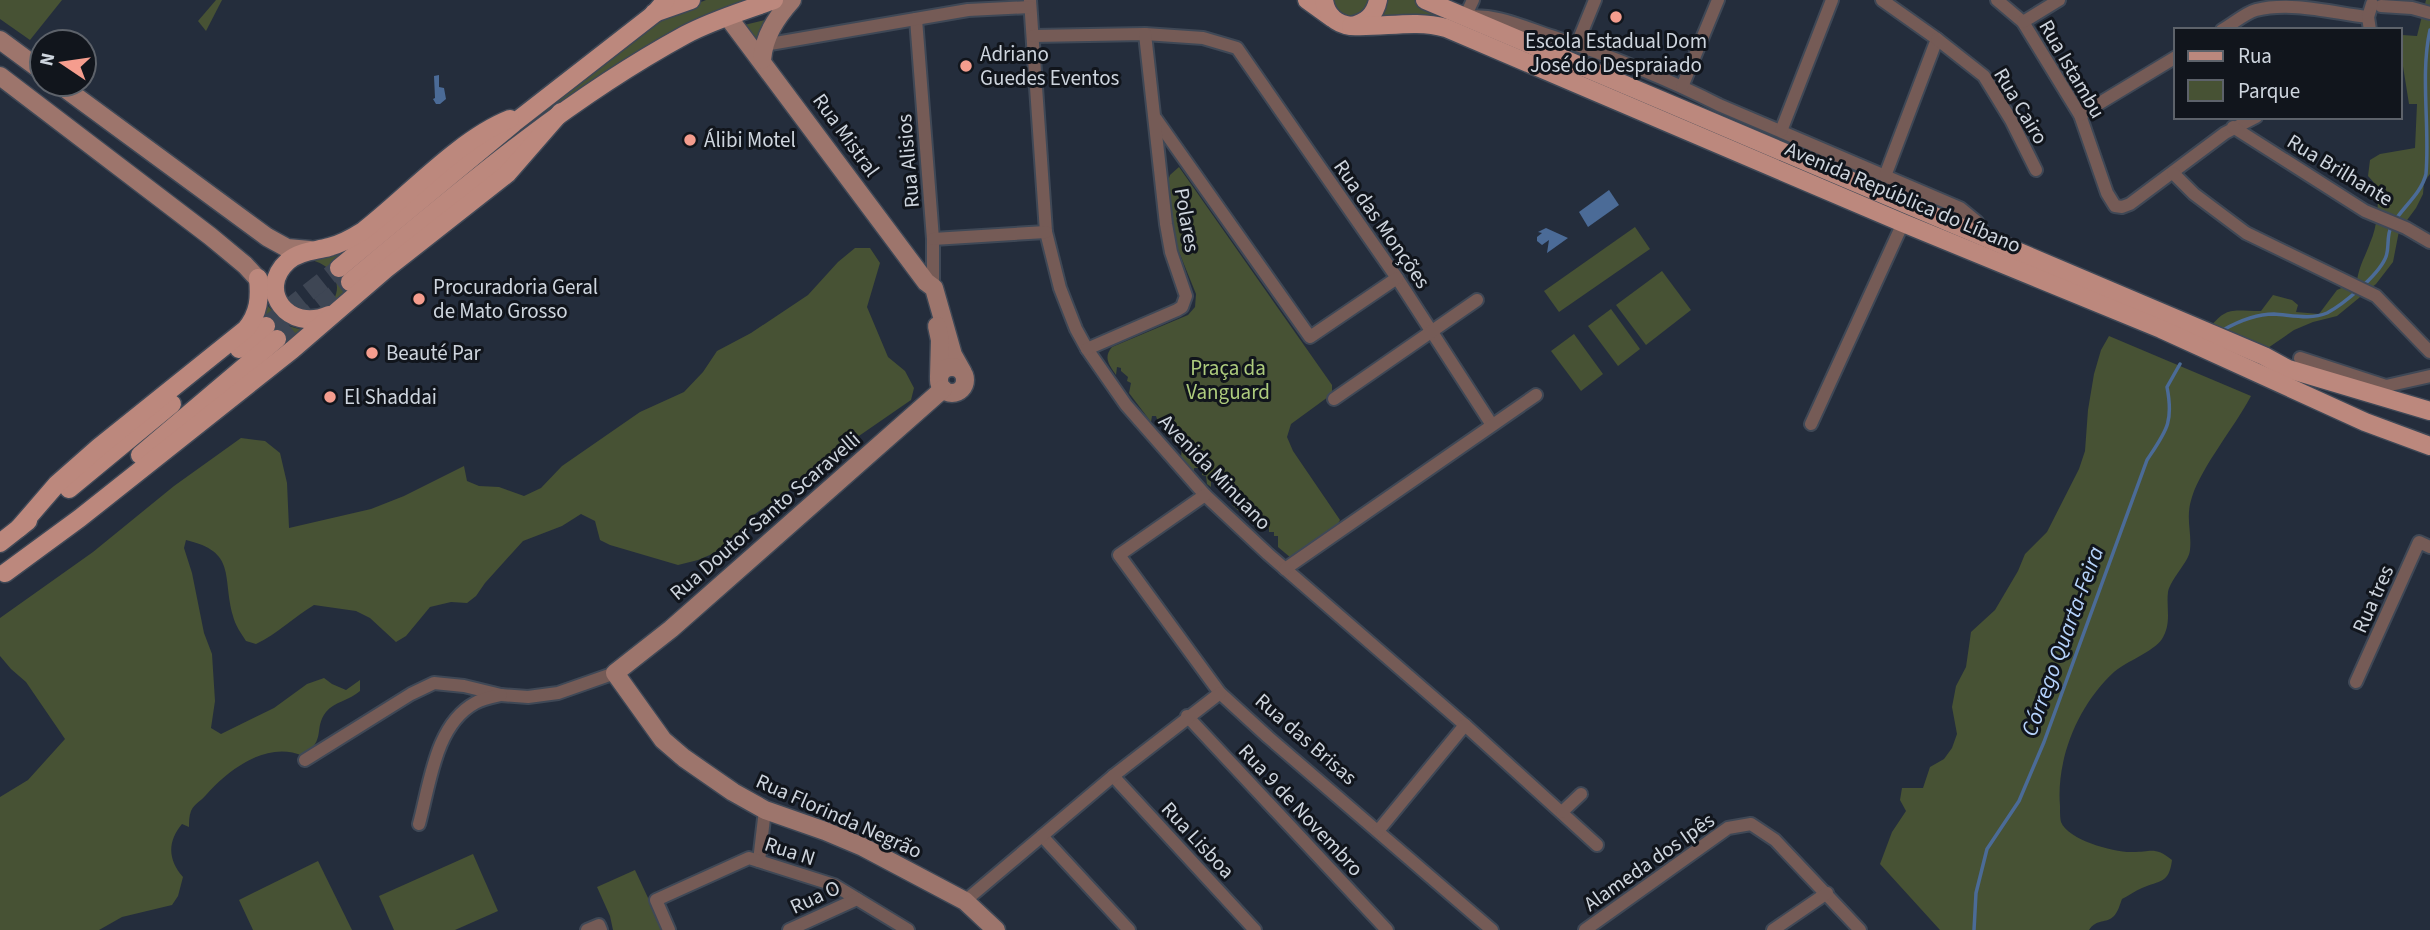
<svg xmlns="http://www.w3.org/2000/svg" width="2430" height="930" font-family="'Source Sans 3',sans-serif">
<rect width="100%" height="100%" fill="#242d3c"/>
<g fill="#475234">
<path d="M 0,0 L 62,0 L 30,40 L 0,19 Z"/>
<path d="M 216,0 L 222,0 L 206,31 L 198,21 Z"/>
<path d="M 706,0 L 762,0 L 549,114 L 546,110 C 596,69 644,22 706,0 Z"/>
<path d="M 1329,0 L 1374,0 L 1370,11 L 1344,20 Z"/>
<path d="M 1382,0 L 1416,0 L 1458,18 L 1454,28 L 1372,22 Z"/>
<path d="M 2426,0 L 2430,0 L 2430,174 L 2424,182 L 2423,194 L 2416,208 L 2399,231 L 2393,262 L 2376,284 L 2337,316 L 2313,322 L 2294,330 L 2262,352 L 2207,331 C 2227,305 2231,311 2261,311 L 2273,295 L 2292,300 L 2298,305 L 2296,312 L 2319,314 L 2337,290 L 2357,281 C 2359,266 2365,257 2370,243 C 2378,225 2378,206 2378,187 L 2368,176 L 2370,160 L 2380,154 L 2415,148 L 2417,104 L 2409,104 L 2402,60 L 2402,35 L 2417,36 Z"/>
<path d="M 765,20 L 761,49 L 740,26 Z"/>
<path d="M 1179,167 L 1332,385 L 1332,391 L 1328,397 L 1291,424 L 1287,437 L 1293,451 L 1340,520 L 1335,529 L 1291,558 L 1278,547 L 1278,536 L 1274,536 L 1274,532 L 1269,532 L 1269,528 L 1266,528 L 1262,521 L 1257,520 L 1257,517 L 1253,516 L 1253,513 L 1249,513 L 1249,509 L 1241,506 L 1241,513 L 1232,505 L 1231,495 L 1228,494 L 1227,490 L 1223,490 L 1223,486 L 1220,485 L 1219,482 L 1216,482 L 1215,478 L 1211,478 L 1211,487 L 1207,484 L 1206,476 L 1202,475 L 1202,468 L 1194,468 L 1194,473 L 1181,457 L 1182,448 L 1179,448 L 1179,443 L 1171,439 L 1171,435 L 1167,434 L 1167,430 L 1163,429 L 1163,425 L 1159,425 L 1156,416 L 1152,416 L 1151,422 L 1129,393 L 1131,383 L 1127,381 L 1128,377 L 1121,371 L 1121,368 L 1117,367 L 1116,375 C 1109,364 1103,358 1112,347 L 1188,315 L 1195,307 L 1196,294 L 1175,242 L 1168,181 L 1170,175 Z"/>
<path d="M 1635,227 L 1650,249 L 1559,312 L 1544,291 Z"/>
<path d="M 367,236 L 333,266 L 352,290 L 321,313 C 369,278 295,233 282,280 C 279,292 283,302 292,310 C 283,304 279,298 279,287 C 279,254 315,258 338,251 C 349,248 358,243 367,236 Z"/>
<path d="M 855,248 L 870,248 L 880,263 L 867,307 L 888,357 L 905,371 L 914,388 L 911,400 L 827,458 L 806,479 L 752,516 L 735,538 L 712,554 L 698,560 L 678,565 L 610,545 L 600,540 L 595,521 L 581,514 L 562,526 L 523,541 L 485,583 L 476,596 L 467,603 L 451,602 L 430,607 L 406,636 L 396,642 L 370,618 L 356,611 L 314,605 C 294,617 277,634 256,644 L 246,641 C 241,633 235,625 233,616 C 222,576 237,552 186,540 L 184,548 L 192,573 L 204,633 L 212,654 L 215,701 L 211,728 L 221,734 L 274,708 L 307,684 L 324,678 L 332,684 L 346,690 L 360,680 L 360,691 C 350,700 334,702 326,712 C 313,729 327,739 303,756 C 268,740 229,769 206,795 C 202,800 194,804 191,811 C 189,816 189,822 189,827 L 182,824 C 167,842 168,860 183,877 L 178,896 L 172,905 L 122,917 L 99,930 L 0,930 L 0,797 L 28,780 L 65,739 L 26,682 L 11,669 L 0,656 L 0,618 L 93,552 L 174,486 L 241,438 L 265,441 L 280,453 L 287,483 L 289,528 L 371,509 L 404,496 L 464,466 L 467,481 L 479,486 L 499,487 L 524,496 L 541,488 L 562,466 L 640,412 L 684,392 L 703,372 L 717,351 L 751,333 L 808,295 L 838,262 Z"/>
<path d="M 1662,271 L 1691,310 L 1646,345 L 1616,305 Z"/>
<path d="M 268,306 L 285,325 L 306,331 L 292,347 L 263,314 L 264,307 Z"/>
<path d="M 1611,309 L 1640,349 L 1618,366 L 1588,326 Z"/>
<path d="M 1574,334 L 1603,374 L 1581,391 L 1551,351 Z"/>
<path d="M 2109,336 L 2251,396 C 2234,428 2202,466 2192,497 C 2185,518 2192,531 2190,550 C 2189,562 2171,578 2168,592 C 2166,608 2172,623 2162,639 C 2153,652 2127,661 2114,672 C 2078,705 2056,759 2060,806 C 2060,811 2060,818 2061,822 C 2068,840 2115,853 2133,852 C 2151,852 2155,846 2172,860 C 2169,884 2160,880 2142,888 C 2135,891 2128,896 2122,899 C 2120,904 2118,912 2114,916 C 2106,924 2097,918 2089,930 L 1940,930 L 1880,864 L 1892,832 L 1906,811 L 1900,800 L 1902,788 L 1923,788 L 1930,767 L 1944,759 L 1952,748 L 1957,734 L 1952,707 L 1956,686 L 1966,667 L 1971,632 L 1995,610 L 2018,571 L 2025,554 L 2047,532 L 2079,469 L 2085,451 L 2088,410 L 2094,374 L 2101,350 Z"/>
<path d="M 473,854 L 498,911 L 455,930 L 394,930 L 379,896 Z"/>
<path d="M 318,861 L 352,930 L 253,930 L 239,900 Z"/>
<path d="M 635,870 L 663,930 L 613,930 L 610,916 L 597,887 Z"/>
</g>
<g fill="#4b6b97">
<path d="M 439,75 L 439,87 L 444,88 L 446,99 L 440,104 L 436,104 L 433,99 L 435,98 L 434,76 Z"/>
<path d="M 1609,190 L 1619,205 L 1588,227 L 1579,212 Z"/>
<path d="M 1546,228 L 1568,238 L 1547,253 L 1549,240 L 1542,245 L 1537,241 L 1537,237 L 1542,233 L 1538,232 Z"/>
</g>
<g fill="none" stroke-linecap="round" stroke-linejoin="round">
<g stroke="#4b6b97" stroke-width="3.5">
<path d="M 2223,330 C 2239,321 2255,314 2274,314 C 2291,315 2311,320 2327,313 C 2344,304 2377,276 2385,259 C 2390,250 2386,237 2391,227 C 2400,209 2421,195 2426,174 C 2430,127 2420,75 2430,30"/>
<path d="M 1974,930 L 1976,893 L 1987,849 L 2019,801 L 2044,742 L 2147,460 C 2166,431 2174,423 2167,387 L 2180,364"/>
</g>
<g stroke="#3e4654" stroke-width="18" stroke-dasharray="18 9" stroke-linecap="butt">
<path d="M 266,326 L 339,268"/>
<path d="M 277,339 L 350,282"/>
</g>
<g stroke="#3f4856" stroke-width="16">
<g id="street">
<path d="M 1030,0 L 1046,232 L 1060,288 L 1076,329 L 1087,349 L 1126,405 L 1205,495 L 1268,554 L 1465,725 L 1597,845"/>
<path d="M 1473,0 L 1465,17 C 1497,13 1525,28 1554,37 C 1610,56 1666,78 1719,105 L 1960,208 L 1977,222 L 1988,240"/>
<path d="M 1882,0 L 1937,39 L 1885,176"/>
<path d="M 1997,0 L 2023,22 L 2080,115 L 2107,193 L 2115,206 L 2122,207 L 2130,204 L 2225,133 L 2256,117"/>
<path d="M 2381,6 L 2412,8 L 2430,13"/>
<path d="M 916,19 L 933,239 L 933,292"/>
<path d="M 2023,22 L 2059,0"/>
<path d="M 2222,30 C 2233,24 2245,13 2256,10 C 2291,1 2333,13 2368,17"/>
<path d="M 2370,30 L 2368,17 L 2372,4"/>
<path d="M 1033,36 L 1145,34 L 1203,38 L 1237,48 L 1397,278 L 1492,425"/>
<path d="M 1937,39 L 1984,76 L 2011,120 L 2036,170"/>
<path d="M 1577,44 L 1595,0"/>
<path d="M 764,45 L 968,10 L 1030,7"/>
<path d="M 1682,87 L 1718,0"/>
<path d="M 2080,115 L 2176,57"/>
<path d="M 1156,119 L 1310,337 L 1397,278"/>
<path d="M 2233,127 L 2365,211 L 2406,228 L 2430,242"/>
<path d="M 1781,131 L 1832,0"/>
<path d="M 2173,173 L 2194,194 L 2246,233 L 2376,296 L 2430,352"/>
<path d="M 933,239 L 1046,232"/>
<path d="M 1087,349 L 1177,310 L 1182,307 L 1186,296 L 1171,252 L 1166,224 L 1145,34"/>
<path d="M 2300,358 L 2386,386"/>
<path d="M 2380,389 L 2386,386 L 2430,376"/>
<path d="M 1334,399 L 1477,300"/>
<path d="M 1811,424 L 1903,223"/>
<path d="M 1205,495 L 1119,555 L 1220,693 L 1268,737 L 1492,930"/>
<path d="M 1285,569 L 1536,395"/>
<path d="M 2356,682 L 2419,542 L 2430,547"/>
<path d="M 1187,716 L 1387,930"/>
<path d="M 305,760 L 411,694 L 434,683 L 464,686 L 501,695 L 528,697 L 558,693 L 615,673"/>
<path d="M 1113,776 L 1255,930"/>
<path d="M 1562,812 L 1581,794"/>
<path d="M 419,824 C 430,784 435,725 475,703 C 482,699 492,697 501,695"/>
<path d="M 1378,831 L 1465,725"/>
<path d="M 1042,836 L 1129,930"/>
<path d="M 759,861 L 765,810"/>
<path d="M 965,901 L 1113,776 L 1220,693"/>
<path d="M 587,930 L 599,925 L 601,930"/>
<path d="M 669,930 L 656,900 L 749,858 L 834,885 L 908,930"/>
<path d="M 789,930 L 857,899"/>
<path d="M 1585,930 L 1728,828 L 1751,824 L 1775,840 L 1860,930"/>
<path d="M 1773,930 L 1827,893"/>
</g>
</g>
<g stroke="#3f4856" stroke-width="21">
<g id="secondary">
<path d="M 728,17 L 926,282 L 934,288 L 953,355 L 962,371"/>
<path d="M 0,40 L 42,71"/>
<path d="M 762,60 C 764,36 776,18 792,0"/>
<path d="M 0,76 L 210,236 L 245,265 L 268,290"/>
<path d="M 59,84 L 267,237 L 287,248 L 310,250"/>
<path d="M 937,326 L 940,340 L 939,377"/>
<circle cx="952" cy="380" r="13"/>
<path d="M 943,389 L 671,629 L 615,673 L 663,740 L 684,758 L 733,792 L 765,810 L 825,831 L 863,847 L 965,901 L 996,930"/>
</g>
</g>
<g stroke="#3f4856" stroke-width="21">
<g id="primary">
<path d="M 1307,0 L 1332,18"/>
<path d="M 1324,0 C 1326,15 1336,24 1351,26 C 1366,23 1375,15 1378,0"/>
<path d="M 1425,0 C 1705,118 1984,239 2264,356 L 2288,369 L 2430,411"/>
<path d="M 654,13 L 691,0"/>
<path d="M 1351,26 C 1384,28 1414,19 1446,28 L 1903,223 L 2161,329 L 2365,422 L 2430,446"/>
<path d="M 339,268 L 514,123 L 654,14 L 666,0"/>
<path d="M 350,282 C 457,193 562,102 685,35 C 713,20 744,11 774,0"/>
<path d="M 329,315 C 288,333 256,290 288,261 C 300,251 315,251 329,247 C 341,244 352,238 363,231 C 407,197 459,139 510,119"/>
<path d="M 239,349 L 266,326"/>
<path d="M 140,455 L 277,339"/>
<path d="M 69,489 L 172,404"/>
<path d="M 19,528 L 57,484 L 99,447 L 246,329 C 259,313 260,298 258,278"/>
<path d="M 0,543 L 28,521"/>
<path d="M 5,573 L 80,518 L 292,350 L 386,269 L 507,174 L 561,112"/>
</g>
</g>
<use href="#street" stroke="#755b56" stroke-width="12"/>
<use href="#secondary" stroke="#9d756c" stroke-width="18"/>
<use href="#primary" stroke="#bc887d" stroke-width="18"/>
</g>
<g fill="#f59d8e" stroke="#11151c" stroke-width="2.5">
<circle cx="1616" cy="17" r="7"/>
<circle cx="966" cy="66" r="7"/>
<circle cx="690" cy="140" r="7"/>
<circle cx="419" cy="299" r="7"/>
<circle cx="372" cy="353" r="7"/>
<circle cx="330" cy="397" r="7"/>
</g>
<g text-anchor="middle" stroke-width="6" stroke-linejoin="round" paint-order="stroke">
<g font-size="21" fill="#ced5de" stroke="#11151c" text-anchor="start">
<text x="1616" y="48" text-anchor="middle">Escola Estadual Dom<tspan x="1616" dy="24">José do Despraiado</tspan></text>
<text x="980" y="61">Adriano<tspan x="980" dy="24">Guedes Eventos</tspan></text>
<text x="704" y="147">Álibi Motel</text>
<text x="433" y="294">Procuradoria Geral<tspan x="433" dy="24">de Mato Grosso</tspan></text>
<text x="386" y="360">Beauté Par</text>
<text x="344" y="404">El Shaddai</text>
</g>
<g font-size="21" fill="#ced5de" stroke="#11151c">
<text transform="translate(2072 69) rotate(60)" y="7">Rua Istambu</text>
<text transform="translate(2021 106) rotate(59)" y="7">Rua Cairo</text>
<text transform="translate(846 135) rotate(54)" y="7">Rua Mistral</text>
<text transform="translate(908 161) rotate(-95)" y="7">Rua Alisios</text>
<text transform="translate(2340 170) rotate(31)" y="7">Rua Brilhante</text>
<text transform="translate(1903 197) rotate(23)" y="7">Avenida República do Líbano</text>
<text transform="translate(1187 220) rotate(80)" y="7">Polares</text>
<text transform="translate(1382 224) rotate(55)" y="7">Rua das Monções</text>
<text transform="translate(1215 472) rotate(46)" y="7">Avenida Minuano</text>
<text transform="translate(765 516) rotate(-41)" y="7">Rua Doutor Santo Scaravelli</text>
<text transform="translate(2373 599) rotate(-66)" y="7">Rua tres</text>
<text transform="translate(1306 739) rotate(41)" y="7">Rua das Brisas</text>
<text transform="translate(1301 810) rotate(47)" y="7">Rua 9 de Novembro</text>
<text transform="translate(839 816) rotate(24)" y="7">Rua Florinda Negrão</text>
<text transform="translate(1198 840) rotate(47)" y="7">Rua Lisboa</text>
<text transform="translate(790 851) rotate(18)" y="7">Rua N</text>
<text transform="translate(1649 862) rotate(-35)" y="7">Alameda dos Ipês</text>
<text transform="translate(815 897) rotate(-25)" y="7">Rua O</text>
</g>
<g font-size="21" fill="#aecc7d" stroke="#11151c">
<text x="1228" y="375">Praça da<tspan x="1228" dy="24">Vanguard</tspan></text>
</g>
<g font-size="23" font-style="italic" fill="#b6d3fc" stroke="#11151c">
<text transform="translate(2062 641) rotate(-70)" y="8">Córrego Quarta-Feira</text>
</g>
</g>
<rect x="2174" y="28" width="228" height="91" fill="#11151c" stroke="#5d626a" stroke-width="2"/>
<rect x="2188" y="51" width="35" height="10" fill="#bc887d" stroke="#5d626a" stroke-width="2"/>
<text x="2238" y="63" font-size="21" fill="#ced5de">Rua</text>
<rect x="2188" y="80" width="35" height="21" fill="#475234" stroke="#5d626a" stroke-width="2"/>
<text x="2238" y="98" font-size="21" fill="#ced5de">Parque</text>
<g transform="translate(63 63) rotate(283)"><circle r="33" fill="#11151c" stroke="#5d626a" stroke-width="2"/>
<path d="M0-5L12 26L0 18L-12 26Z" fill="#f59d8e"/>
<text y="-10" font-size="19" font-weight="bold" text-anchor="middle" fill="#ced5de">N</text>
</g>
</svg>
